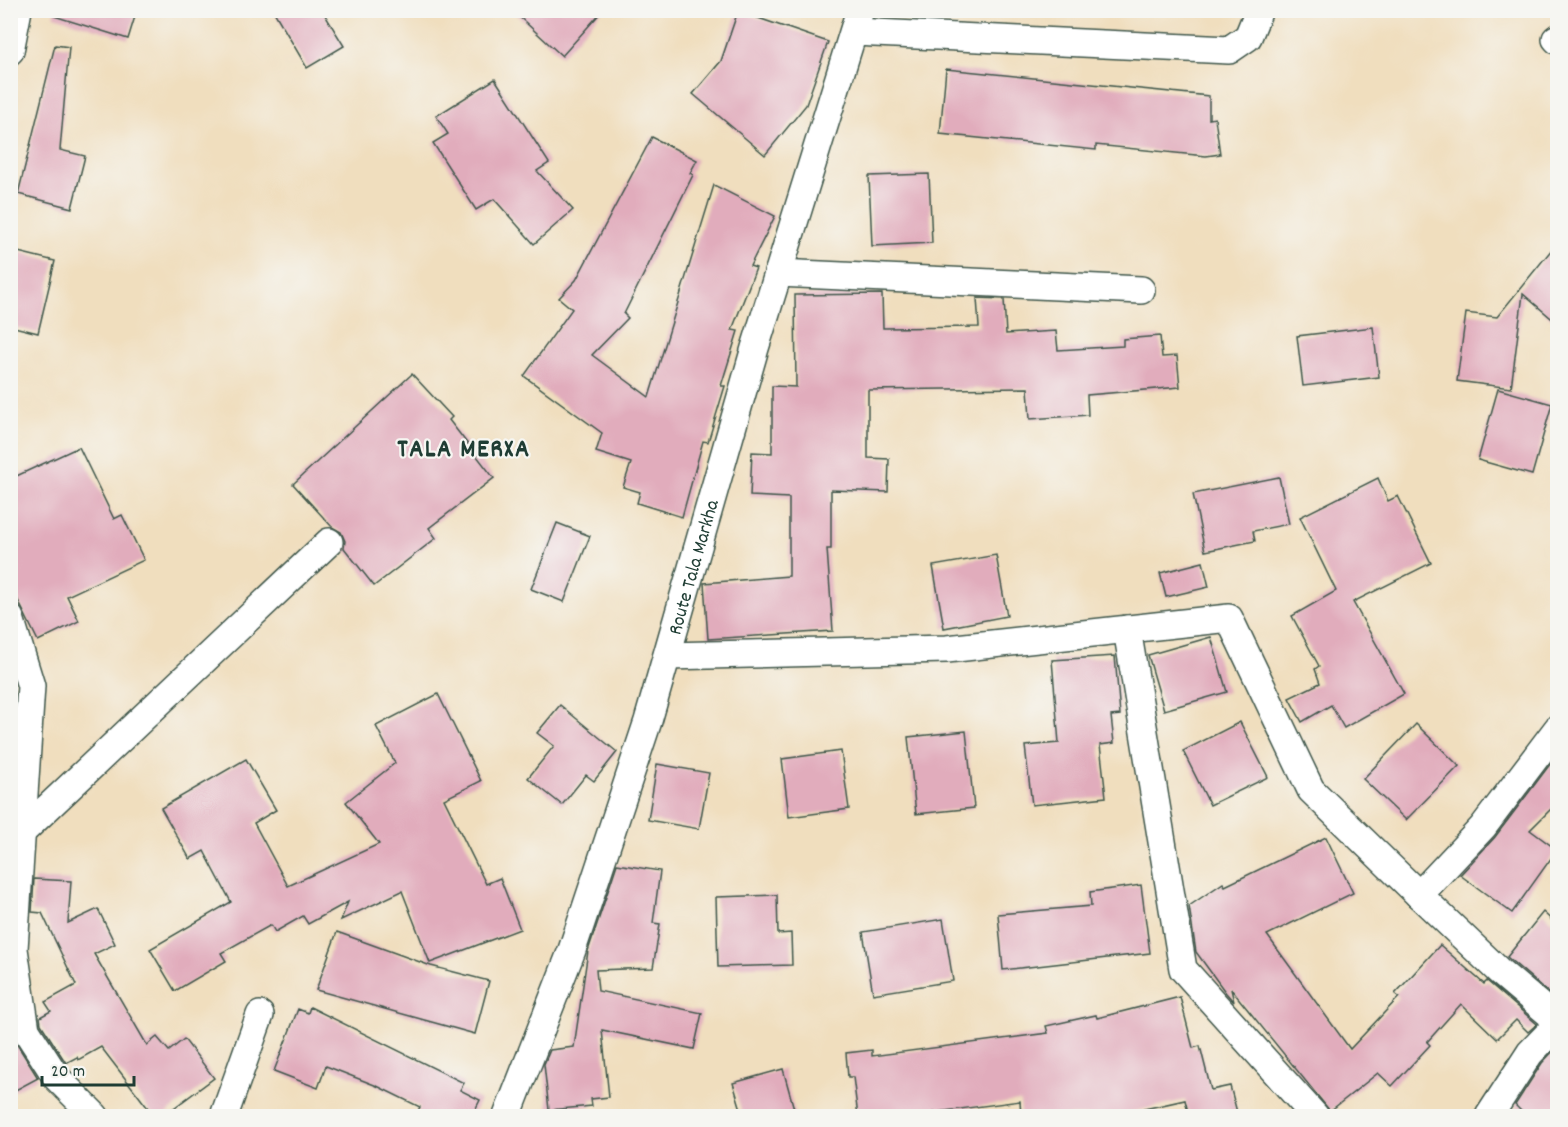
<svg xmlns="http://www.w3.org/2000/svg" width="1568" height="1127" font-family="Dekko,sans-serif">
<rect width="100%" height="100%" fill="#f6f6f2"/>
<filter id="ink" filterUnits="userSpaceOnUse"><feTurbulence type="fractalNoise" baseFrequency=".0167" numOctaves="2"/><feDisplacementMap in="SourceGraphic" scale="12" xChannelSelector="R" yChannelSelector="G"/><feConvolveMatrix kernelMatrix="1 2 1 2 8 2 1 2 1" color-interpolation-filters="sRGB"/></filter>
<filter id="wash" filterUnits="userSpaceOnUse"><feTurbulence type="fractalNoise" baseFrequency=".008" numOctaves="4" result="noise"/><feDisplacementMap in="SourceGraphic" scale="24" xChannelSelector="R" yChannelSelector="G"/><feGaussianBlur stdDeviation="1.35" result="paint"/><feColorMatrix in="noise" values="0 0 0 0 0 0 0 0 0 0 0 0 0 0 0 0 0 1.4 0 .05"/><feComposite in="paint" operator="in"/></filter>
<g filter="url(#wash)">
<rect width="100%" height="100%" fill="#f0debe"/>
<g id="blocks">
<g fill="#e1acbc">
<path d="M 54,10 L 137,10 L 128,39 L 54,16 Z"/>
<path d="M 273,10 L 322,10 L 344,46 L 307,68 Z"/>
<path d="M 512,10 L 603,10 L 562,56 Z"/>
<path d="M 738,11 L 828,42 L 806,105 L 765,155 L 693,94 L 721,61 Z"/>
<path d="M 55,45 L 69,47 L 60,150 L 85,156 L 72,208 L 18,194 Z"/>
<path d="M 946,69 L 1209,96 L 1209,119 L 1215,118 L 1220,154 L 1206,156 L 1096,145 L 1096,150 L 940,134 Z"/>
<path d="M 495,79 L 549,163 L 537,171 L 573,210 L 534,244 L 494,199 L 476,210 L 433,143 L 448,134 L 436,116 Z"/>
<path d="M 652,137 L 697,160 L 690,173 L 693,175 L 624,314 L 628,318 L 592,355 L 649,397 L 714,185 L 775,216 L 750,266 L 756,268 L 732,330 L 738,331 L 721,386 L 725,386 L 708,442 L 703,441 L 682,517 L 637,503 L 640,492 L 623,487 L 631,463 L 596,452 L 602,433 L 524,376 L 572,309 L 559,298 L 576,280 Z"/>
<path d="M 929,174 L 932,243 L 872,246 L 869,176 Z"/>
<path d="M 1557,243 L 1557,323 L 1523,294 L 1511,388 L 1457,381 L 1466,313 L 1497,317 Z"/>
<path d="M 10,250 L 55,261 L 38,333 L 10,326 Z"/>
<path d="M 882,294 L 883,328 L 979,327 L 977,298 L 1004,299 L 1006,334 L 1056,331 L 1058,350 L 1123,346 L 1123,339 L 1160,336 L 1162,357 L 1177,356 L 1180,387 L 1087,395 L 1088,415 L 1030,419 L 1028,388 L 868,390 L 868,458 L 889,459 L 888,492 L 831,490 L 831,549 L 827,549 L 833,631 L 708,639 L 704,583 L 789,576 L 789,498 L 750,496 L 752,452 L 772,453 L 772,386 L 796,387 L 795,295 Z"/>
<path d="M 1373,327 L 1379,377 L 1303,386 L 1297,336 Z"/>
<path d="M 412,374 L 452,417 L 449,420 L 494,478 L 429,528 L 436,538 L 374,586 L 344,548 L 345,541 L 341,532 L 332,527 L 293,484 Z"/>
<path d="M 1498,389 L 1552,404 L 1532,475 L 1478,460 Z"/>
<path d="M 79,447 L 114,519 L 122,515 L 144,560 L 67,596 L 79,621 L 38,641 L 10,584 L 10,479 Z"/>
<path d="M 1279,477 L 1289,524 L 1253,531 L 1255,541 L 1205,551 L 1193,494 Z"/>
<path d="M 1378,478 L 1388,501 L 1398,496 L 1431,563 L 1353,602 L 1404,694 L 1344,728 L 1331,705 L 1302,722 L 1289,698 L 1320,683 L 1315,669 L 1319,666 L 1292,616 L 1336,591 L 1300,517 Z"/>
<path d="M 557,523 L 590,536 L 564,602 L 531,589 Z"/>
<path d="M 996,555 L 1007,616 L 944,628 L 933,566 Z"/>
<path d="M 1203,562 L 1209,587 L 1166,597 L 1160,573 Z"/>
<path d="M 1211,637 L 1227,692 L 1164,710 L 1148,655 Z"/>
<path d="M 1115,656 L 1120,715 L 1111,716 L 1114,743 L 1100,745 L 1106,797 L 1032,805 L 1025,746 L 1059,743 L 1052,660 Z"/>
<path d="M 438,694 L 481,781 L 444,799 L 486,884 L 500,878 L 520,929 L 430,963 L 402,891 L 341,920 L 348,902 L 308,924 L 303,916 L 275,932 L 271,925 L 221,953 L 226,961 L 175,991 L 150,949 L 231,902 L 204,851 L 190,859 L 161,808 L 246,759 L 276,810 L 254,823 L 288,886 L 379,844 L 346,802 L 395,763 L 376,726 Z"/>
<path d="M 560,705 L 617,752 L 594,781 L 586,775 L 562,805 L 528,778 L 554,746 L 537,733 Z"/>
<path d="M 1240,722 L 1268,777 L 1210,805 L 1183,751 Z"/>
<path d="M 1416,724 L 1459,766 L 1406,820 L 1363,779 Z"/>
<path d="M 966,731 L 974,808 L 916,814 L 908,737 Z"/>
<path d="M 841,751 L 849,809 L 789,817 L 782,759 Z"/>
<path d="M 1557,755 L 1557,803 L 1530,830 L 1557,850 L 1512,913 L 1460,875 L 1495,837 Z"/>
<path d="M 657,764 L 709,773 L 699,829 L 648,820 Z"/>
<path d="M 1326,837 L 1353,893 L 1267,935 L 1350,1049 L 1399,997 L 1395,994 L 1440,945 L 1484,984 L 1487,981 L 1537,1024 L 1528,1032 L 1516,1020 L 1497,1039 L 1461,1004 L 1427,1042 L 1430,1045 L 1392,1086 L 1378,1073 L 1330,1111 L 1231,989 L 1234,1002 L 1226,993 L 1196,952 L 1189,906 L 1223,883 L 1225,886 Z"/>
<path d="M 617,864 L 660,871 L 653,923 L 660,924 L 653,968 L 596,970 L 598,991 L 702,1013 L 694,1049 L 602,1030 L 609,1097 L 591,1099 L 592,1106 L 549,1110 L 544,1064 L 550,1050 L 574,1047 L 588,951 Z"/>
<path d="M 34,879 L 71,881 L 68,923 L 98,909 L 115,944 L 94,954 L 147,1045 L 157,1037 L 169,1051 L 184,1039 L 214,1078 L 163,1116 L 154,1116 L 101,1047 L 78,1060 L 77,1057 L 66,1063 L 41,1024 L 40,1017 L 51,1011 L 45,1002 L 76,985 L 42,913 L 32,912 Z"/>
<path d="M 1141,885 L 1150,953 L 1003,970 L 998,914 L 1091,906 L 1090,892 Z"/>
<path d="M 777,895 L 778,934 L 791,933 L 792,965 L 718,967 L 716,897 Z"/>
<path d="M 1543,912 L 1557,925 L 1557,1000 L 1507,957 Z"/>
<path d="M 943,919 L 953,981 L 873,994 L 863,932 Z"/>
<path d="M 337,932 L 431,966 L 489,981 L 475,1034 L 316,990 Z"/>
<path d="M 1180,997 L 1193,1048 L 1200,1046 L 1211,1090 L 1230,1086 L 1238,1116 L 1189,1116 L 1185,1100 L 1113,1116 L 1021,1116 L 1020,1101 L 929,1113 L 930,1116 L 858,1116 L 853,1077 L 848,1077 L 846,1053 L 872,1050 L 872,1056 L 1048,1033 L 1046,1026 L 1096,1015 L 1097,1018 Z"/>
<path d="M 310,1007 L 464,1083 L 460,1090 L 480,1100 L 472,1116 L 415,1116 L 420,1107 L 377,1086 L 326,1066 L 318,1088 L 274,1071 L 298,1009 L 308,1013 Z"/>
<path d="M 10,1033 L 38,1078 L 10,1093 Z"/>
<path d="M 1557,1047 L 1557,1116 L 1526,1116 L 1515,1105 L 1542,1063 Z"/>
<path d="M 783,1069 L 796,1116 L 743,1116 L 733,1083 Z"/>
</g>
</g>
</g>
<g filter="url(#ink)">
<use href="#blocks" fill-opacity="0" stroke="#3e5549" stroke-width="1.5"/>
<g fill="none" stroke-linecap="round" stroke-linejoin="round">
<g stroke="#3e5549" stroke-width="30">
<g id="minor">
<path d="M 854,32 L 1229,50 L 1248,37 L 1259,10"/>
<path d="M 1556,39 L 1558,41"/>
<path d="M 10,51 L 18,10"/>
<path d="M 778,273 L 1141,290"/>
<path d="M 10,618 L 31,686 L 14,949 L 26,1030 L 57,1078 L 95,1116"/>
<path d="M 1127,629 L 1183,969 L 1315,1116"/>
<path d="M 667,656 L 947,649 L 1229,618 L 1311,790 L 1419,895 L 1483,827 L 1558,728"/>
<path d="M 22,832 L 329,542"/>
<path d="M 1419,895 L 1500,972 L 1558,1021"/>
<path d="M 224,1116 L 260,1015"/>
<path id="s1" d="M 507,1116 L 572,950 L 648,721 L 755,348 L 860,10"/>
<path d="M 1489,1116 L 1530,1053 L 1558,1024"/>
</g>
</g>
<use href="#minor" stroke="#fff" stroke-width="27"/>
</g>
</g>
<g text-anchor="middle" stroke-width="4.5" stroke-linejoin="round" paint-order="stroke">
<g font-size="20" fill="#1f3d34" stroke="#f6f6f2">
<text dy="7" stroke="none"><textPath href="#s1" startOffset="580">Route Tala Markha</textPath></text>
</g>
<g font-size="26" font-weight="bold" letter-spacing="1.5" fill="#1f3d34" stroke="#f6f6f2">
<text x="464" y="456">TALA MERXA</text>
</g>
</g>
<rect width="1568" height="1127" fill="none" stroke="#f6f6f2" stroke-width="36"/>
<path d="M42 1076v9h92v-9" fill="none" stroke="#1f3d34" stroke-width="3"/>
<text x="51" y="1076" font-size="18" fill="#1f3d34" stroke="#f6f6f2" stroke-width="4.5" paint-order="stroke">20 m</text>
</svg>
